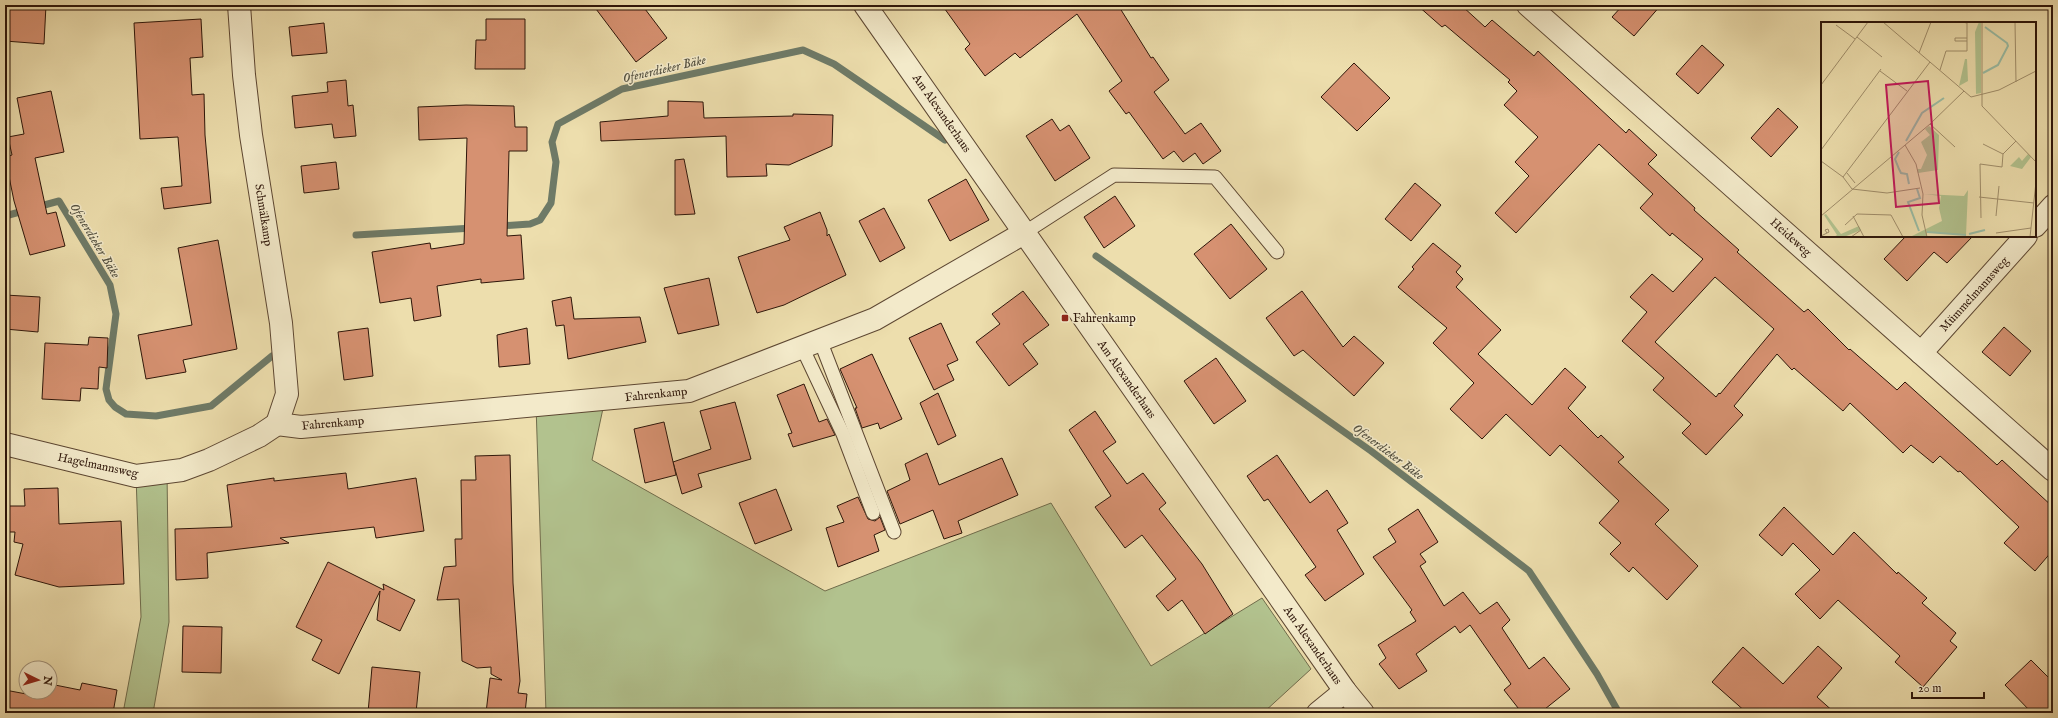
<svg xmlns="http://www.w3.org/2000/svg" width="2058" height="718" font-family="'IM FELL English',serif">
<rect width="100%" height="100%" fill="#eddead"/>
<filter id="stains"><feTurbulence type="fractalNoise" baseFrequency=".005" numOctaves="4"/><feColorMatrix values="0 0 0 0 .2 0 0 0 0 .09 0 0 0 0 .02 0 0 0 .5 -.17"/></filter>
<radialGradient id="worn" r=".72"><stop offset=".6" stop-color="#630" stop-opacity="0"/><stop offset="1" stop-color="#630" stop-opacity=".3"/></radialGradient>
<g fill="#b2c28e" stroke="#706c4c">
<path d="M 605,399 L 592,460 L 825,591 L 1051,503 L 1151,666 L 1262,598 L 1311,669 L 1263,713 L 546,713 L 536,405 Z"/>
<path d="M 167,472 L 169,622 L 153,713 L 123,713 L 141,617 L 136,476 Z"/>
</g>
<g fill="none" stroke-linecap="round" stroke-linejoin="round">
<g stroke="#6e7a67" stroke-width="7">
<path d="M 37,207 L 59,201 L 110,285 L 116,314 L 106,389 L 109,400 L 115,407 L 126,414 L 156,416 L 211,406 L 272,356"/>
<path d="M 5,216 L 27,210"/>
<path d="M 499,226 L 530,224 L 540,220 L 551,203 L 556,162 L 552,142 L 558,124 L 622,89 L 803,50 L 834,64 L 945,140"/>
<path d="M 356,235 L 473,228"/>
<path d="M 1096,256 L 1371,451 L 1529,571 L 1597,674 L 1619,713"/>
</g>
</g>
<g fill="#d69171" stroke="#2d1509" fill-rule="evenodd">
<path d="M 7,5 L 46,5 L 44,44 L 5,41 Z"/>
<path d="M 593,5 L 642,5 L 667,38 L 636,62 Z"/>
<path d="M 942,5 L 1118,5 L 1151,58 L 1153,57 L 1169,80 L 1154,92 L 1185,134 L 1201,123 L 1221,151 L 1203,164 L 1195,153 L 1183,162 L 1174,151 L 1163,159 L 1129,112 L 1126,114 L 1109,91 L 1122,81 L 1077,14 L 1020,58 L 1015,53 L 985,76 L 965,49 L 970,44 Z"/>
<path d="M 1417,5 L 1463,5 L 1462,6 L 1485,27 L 1492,20 L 1534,56 L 1538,51 L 1626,133 L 1629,129 L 1657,155 L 1648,164 L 1695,208 L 1694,210 L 1739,250 L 1737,252 L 1804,312 L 1808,309 L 1849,350 L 1850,349 L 1897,390 L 1905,382 L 1997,465 L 2002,460 L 2053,507 L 2053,550 L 2035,571 L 2004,543 L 2019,527 L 1960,471 L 1958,472 L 1940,456 L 1933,463 L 1911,445 L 1903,453 L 1850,403 L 1843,411 L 1794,368 L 1792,370 L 1777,354 L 1734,406 L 1743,415 L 1706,455 L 1682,433 L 1691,424 L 1653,390 L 1664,378 L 1622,341 L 1647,312 L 1630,297 L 1652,274 L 1673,292 L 1703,259 L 1672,233 L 1670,236 L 1640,208 L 1653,194 L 1599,144 L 1516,233 L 1495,213 L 1529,176 L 1515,162 L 1538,137 L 1504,105 L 1517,91 L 1508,82 L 1510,80 L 1445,25 L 1442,27 ZM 1715,277 L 1774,329 L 1720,394 L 1719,393 L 1716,397 L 1655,342 Z"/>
<path d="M 1623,5 L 1661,5 L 1634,36 L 1612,17 Z"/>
<path d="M 201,19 L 203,57 L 190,58 L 192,95 L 204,94 L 205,135 L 211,203 L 164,209 L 161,188 L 182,186 L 178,137 L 140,139 L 134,23 Z"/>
<path d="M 486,19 L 525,19 L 525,69 L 475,69 L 476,40 L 486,40 Z"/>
<path d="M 324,23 L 327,53 L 292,56 L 289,27 Z"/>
<path d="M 1702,45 L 1724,65 L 1698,94 L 1676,74 Z"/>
<path d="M 1354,63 L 1390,98 L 1357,131 L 1321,97 Z"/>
<path d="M 346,80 L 348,106 L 353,105 L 356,136 L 334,138 L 332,124 L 295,128 L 292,96 L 328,92 L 327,82 Z"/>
<path d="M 51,91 L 64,152 L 35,158 L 47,214 L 56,212 L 65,246 L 30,255 L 14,201 L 5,157 L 12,155 L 8,137 L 24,134 L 17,98 Z"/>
<path d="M 668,101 L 703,102 L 704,118 L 793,116 L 793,114 L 833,115 L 832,146 L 789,165 L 766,164 L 767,176 L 727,177 L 726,136 L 601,141 L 600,122 L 668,116 Z"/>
<path d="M 466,105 L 514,106 L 515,127 L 527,127 L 527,151 L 509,151 L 507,236 L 521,235 L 524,279 L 481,283 L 481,279 L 437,286 L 441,316 L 414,321 L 411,298 L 380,303 L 372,252 L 430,243 L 431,249 L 464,244 L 467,138 L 419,140 L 418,107 Z"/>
<path d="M 1778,108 L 1798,127 L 1771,157 L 1751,138 Z"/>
<path d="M 1052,119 L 1060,131 L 1069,125 L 1090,158 L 1055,181 L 1026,136 Z"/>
<path d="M 684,159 L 695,214 L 675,215 L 675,160 Z"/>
<path d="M 336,162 L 339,189 L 304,193 L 301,166 Z"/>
<path d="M 966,179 L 989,220 L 950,241 L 928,200 Z"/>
<path d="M 1415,183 L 1441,205 L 1411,241 L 1385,219 Z"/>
<path d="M 1115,196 L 1135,226 L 1104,248 L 1084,217 Z"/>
<path d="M 884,208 L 905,248 L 880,262 L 859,221 Z"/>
<path d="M 820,212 L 827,230 L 827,236 L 829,234 L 846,275 L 784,305 L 757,313 L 738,257 L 790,240 L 784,227 Z"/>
<path d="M 1231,224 L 1267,269 L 1230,299 L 1194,254 Z"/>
<path d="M 1906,236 L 1973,236 L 1947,263 L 1934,252 L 1907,281 L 1884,259 Z"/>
<path d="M 218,240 L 237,349 L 183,360 L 186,372 L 146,379 L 138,335 L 192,325 L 178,248 Z"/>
<path d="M 1433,243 L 1461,266 L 1456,272 L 1463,279 L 1456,287 L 1501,330 L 1478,354 L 1532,405 L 1565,368 L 1586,387 L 1568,408 L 1598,438 L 1601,435 L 1624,457 L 1618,462 L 1669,510 L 1655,524 L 1698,566 L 1667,600 L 1633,567 L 1629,572 L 1610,554 L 1621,543 L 1599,523 L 1619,501 L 1560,445 L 1550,456 L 1506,414 L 1482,439 L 1450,409 L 1474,383 L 1433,343 L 1447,328 L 1398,287 L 1414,269 L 1412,267 Z"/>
<path d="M 709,278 L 719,325 L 678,334 L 664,288 Z"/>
<path d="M 1023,291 L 1049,325 L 1023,344 L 1038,364 L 1009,386 L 976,342 L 1000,324 L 992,314 Z"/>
<path d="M 1302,291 L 1343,347 L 1354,336 L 1384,363 L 1354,396 L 1303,350 L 1294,356 L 1266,318 Z"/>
<path d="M 5,295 L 40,297 L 38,332 L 5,329 Z"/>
<path d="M 571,297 L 574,319 L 640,317 L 646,342 L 568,359 L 564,325 L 556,326 L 552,301 Z"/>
<path d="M 941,323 L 958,360 L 947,365 L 954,380 L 934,390 L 909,338 Z"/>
<path d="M 2004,327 L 2031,351 L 2010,376 L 1982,352 Z"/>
<path d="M 368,328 L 373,376 L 344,380 L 338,332 Z"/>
<path d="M 527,328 L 530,364 L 499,367 L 497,335 Z"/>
<path d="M 89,337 L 108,338 L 107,368 L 99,367 L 98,389 L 81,388 L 80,401 L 42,399 L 45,343 L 88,345 Z"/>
<path d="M 872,354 L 902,419 L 880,429 L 878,423 L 862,428 L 855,408 L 857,408 L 840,369 Z"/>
<path d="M 1216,358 L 1246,401 L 1214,424 L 1184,381 Z"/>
<path d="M 804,384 L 819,422 L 827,419 L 835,435 L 793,447 L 788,434 L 792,433 L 777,395 Z"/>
<path d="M 938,393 L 956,436 L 938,445 L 920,403 Z"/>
<path d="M 735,402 L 751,459 L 698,474 L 702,487 L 682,494 L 673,462 L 711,449 L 700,411 Z"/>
<path d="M 1095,411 L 1116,442 L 1103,451 L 1127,484 L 1143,473 L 1166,503 L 1159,509 L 1202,564 L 1233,614 L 1205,634 L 1182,600 L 1168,611 L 1156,596 L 1176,579 L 1142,535 L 1125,548 L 1095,507 L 1111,496 L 1069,430 Z"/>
<path d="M 664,422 L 676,475 L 645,483 L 634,429 Z"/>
<path d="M 927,453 L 939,485 L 1002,458 L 1018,495 L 958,521 L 962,533 L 944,539 L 933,510 L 900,524 L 887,491 L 910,480 L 905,464 Z"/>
<path d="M 510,455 L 513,583 L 520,681 L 518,693 L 527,694 L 525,713 L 486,713 L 490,678 L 502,680 L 491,674 L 491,667 L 477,668 L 462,661 L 459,599 L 437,600 L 444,567 L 456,566 L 455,539 L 462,539 L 461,480 L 476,480 L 475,456 Z"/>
<path d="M 1277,455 L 1310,503 L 1327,490 L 1348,523 L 1337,530 L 1364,574 L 1325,601 L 1305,575 L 1316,567 L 1268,499 L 1264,501 L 1247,476 Z"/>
<path d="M 346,473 L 348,489 L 416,478 L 424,531 L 376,538 L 374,527 L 280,538 L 289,543 L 207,553 L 208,578 L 176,580 L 175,529 L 232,527 L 227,485 L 274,478 L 274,481 Z"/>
<path d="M 58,488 L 59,524 L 121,521 L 124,584 L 59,587 L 15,575 L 23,544 L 14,542 L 15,532 L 5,532 L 5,506 L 25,506 L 24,489 Z"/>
<path d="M 776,489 L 792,530 L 755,544 L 739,503 Z"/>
<path d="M 858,497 L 868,519 L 875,521 L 880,517 L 885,530 L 874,535 L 879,551 L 838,567 L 826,528 L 844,522 L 837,506 Z"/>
<path d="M 1784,507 L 1833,555 L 1854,532 L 1897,574 L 1898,572 L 1927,598 L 1922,603 L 1956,633 L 1950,641 L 1957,647 L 1923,687 L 1895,662 L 1900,656 L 1838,600 L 1820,619 L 1795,594 L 1820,570 L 1793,543 L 1782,556 L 1759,535 Z"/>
<path d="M 1418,509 L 1438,542 L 1420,554 L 1426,562 L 1420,566 L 1444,606 L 1463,592 L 1480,614 L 1497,602 L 1510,620 L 1502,628 L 1529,669 L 1544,657 L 1570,689 L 1540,713 L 1522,713 L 1504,690 L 1511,684 L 1470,625 L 1460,633 L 1455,626 L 1416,654 L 1427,671 L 1399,689 L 1379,664 L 1386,658 L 1378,645 L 1416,621 L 1410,612 L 1412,610 L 1373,557 L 1396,542 L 1388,529 Z"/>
<path d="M 328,562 L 384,590 L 383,584 L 415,600 L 400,631 L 377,620 L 380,591 L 339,674 L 312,660 L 322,640 L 296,627 Z"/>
<path d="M 183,626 L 222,627 L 221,673 L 182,672 Z"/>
<path d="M 1818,646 L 1842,668 L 1817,697 L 1835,713 L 1747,713 L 1712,682 L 1743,647 L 1783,684 Z"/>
<path d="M 2031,660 L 2053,682 L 2053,704 L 2044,713 L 2032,713 L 2005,685 Z"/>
<path d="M 372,667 L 420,672 L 416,713 L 368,713 Z"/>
<path d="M 82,683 L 117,690 L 113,713 L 5,713 L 5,690 L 37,696 L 38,692 L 50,692 L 50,684 L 80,690 Z"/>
</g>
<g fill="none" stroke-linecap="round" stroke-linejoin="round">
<g stroke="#5d4732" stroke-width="15">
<g id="service">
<path d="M 1024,233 L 1114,175 L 1215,177 L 1277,252"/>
<path d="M 820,340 L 894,532"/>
<path d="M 802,347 L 843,434 L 873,513"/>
</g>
</g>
<g stroke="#5d4732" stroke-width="24">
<g id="minor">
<path d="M 239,5 L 244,75 L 251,135 L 281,323 L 287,394 L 277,424"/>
<path d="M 865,5 L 1345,691 L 1363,713"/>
<path d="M 1528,5 L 2053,470"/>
<path d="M 2035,226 L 2053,206"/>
<path d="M 1921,353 L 2026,236"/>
<path d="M 277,424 L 301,427 L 689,391 L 875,319 L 1024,233"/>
<path d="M 5,444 L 136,476 L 182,470 L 209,460 L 259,436 L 277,424"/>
<path d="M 1318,713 L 1345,691"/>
</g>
</g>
<use href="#service" stroke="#f3eaca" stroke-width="13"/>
<use href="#minor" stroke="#f3eaca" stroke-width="22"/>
</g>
<rect fill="#8f2418" stroke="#f3eaca" stroke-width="1.5" x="1061" y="314" width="8" height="8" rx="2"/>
<g text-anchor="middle" stroke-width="3" stroke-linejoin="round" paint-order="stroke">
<g font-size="12" fill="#2d1509" stroke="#f3eaca">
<text transform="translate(942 113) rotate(55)" y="4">Am Alexanderhaus</text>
<text transform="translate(264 215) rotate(81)" y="4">Schmälkamp</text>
<text transform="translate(1791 237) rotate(42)" y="4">Heideweg</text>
<text transform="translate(1974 294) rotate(-48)" y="4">Mümmelmannsweg</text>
<text transform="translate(1127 379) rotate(55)" y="4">Am Alexanderhaus</text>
<text transform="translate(656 394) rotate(-6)" y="4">Fahrenkamp</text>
<text transform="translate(333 423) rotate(-5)" y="4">Fahrenkamp</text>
<text transform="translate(98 465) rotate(12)" y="4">Hagelmannsweg</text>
<text transform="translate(1313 645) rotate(55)" y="4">Am Alexanderhaus</text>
</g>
<g font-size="12" fill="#2d1509" stroke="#f3eaca" text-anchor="start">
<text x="1073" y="322">Fahrenkamp</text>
</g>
<g font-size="13" font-style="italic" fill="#535040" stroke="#f3eaca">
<text transform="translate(664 68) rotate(-13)" y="5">Ofenerdieker Bäke</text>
<text transform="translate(96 240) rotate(59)" y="5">Ofenerdieker Bäke</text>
<text transform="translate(1389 451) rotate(37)" y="5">Ofenerdieker Bäke</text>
</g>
</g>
<g transform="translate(1821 22)">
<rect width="215" height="215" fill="#eddead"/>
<path d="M 158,0 L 160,0 L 160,71 L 155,72 L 154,10 ZM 144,37 L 146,37 L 147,59 L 138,64 ZM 108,104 L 118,113 L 117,148 L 97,151 L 96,147 L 100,147 L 106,133 L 100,120 L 109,113 L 104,107 ZM 207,132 L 210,135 L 201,147 L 189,144 L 198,135 L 201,139 ZM 147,168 L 145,213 L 106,210 L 106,215 L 89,215 L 121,199 L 118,186 L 120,174 L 103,172 L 143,174 ZM 5,192 L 20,212 L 38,204 L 40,208 L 23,215 L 13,215 L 16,213 L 3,193 Z" fill="#b2c28e"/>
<path fill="none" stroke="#9abda5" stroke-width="2" d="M 162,51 L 177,43 L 187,24 L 186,21 L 164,5M 85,119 L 101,91 L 123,76M 78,130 L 74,137 L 78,147 L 80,151 L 86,152 L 88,162M 96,167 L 99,176 L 87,180 L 98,209M 106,210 L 145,213M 148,212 L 164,208"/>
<path fill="none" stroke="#a08e6b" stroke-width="1" d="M 62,0 L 150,75 L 178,68 L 215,49M 161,0 L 161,84 L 215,140M 194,0 L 195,60M 15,3 L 34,17M 36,15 L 61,35M 146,19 L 134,19 L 134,16 L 146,16M 98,31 L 110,0M 119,48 L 125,29 L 146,29 L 146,1 L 141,0M 59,49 L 86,69M 0,63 L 47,0M 109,102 L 134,125M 162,122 L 182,132M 84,123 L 95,142 L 102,172 L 101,193 L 106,215M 0,128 L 60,47M 0,139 L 22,155M 26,151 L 34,161M 31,167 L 22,155 L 109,40M 31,167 L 66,171 L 99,166M 158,175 L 213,181M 0,194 L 109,102 L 143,69M 32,194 L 43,215M 175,194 L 178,164M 160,196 L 159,142 L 181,145 L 182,132 L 195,119M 24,203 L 36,192 L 70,193 L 82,215M 175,211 L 210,206M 0,214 L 6,211 L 4,208 L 7,207 L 8,210 L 6,211M 30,215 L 40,208M 209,215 L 215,160"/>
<path fill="#c2185b" fill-opacity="0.15" stroke="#c2185b" stroke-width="2" d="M 107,59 L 118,181 L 75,185 L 65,63 Z"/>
<rect width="215" height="215" fill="none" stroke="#2d1509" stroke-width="2"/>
</g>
<rect width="2058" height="718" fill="none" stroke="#eddead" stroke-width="20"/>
<rect x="6" y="6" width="2046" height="706" fill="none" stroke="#2d1509" stroke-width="2"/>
<rect x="10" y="10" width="2038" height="698" fill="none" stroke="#2d1509"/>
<g transform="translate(38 680) rotate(95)"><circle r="19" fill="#f3eaca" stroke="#a4957d"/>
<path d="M0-3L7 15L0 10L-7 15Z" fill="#8f2418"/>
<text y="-6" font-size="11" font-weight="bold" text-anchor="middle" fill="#2d1509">N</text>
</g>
<path d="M1912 692v6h72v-6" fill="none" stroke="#2d1509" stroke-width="2"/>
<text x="1918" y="692" font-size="12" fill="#2d1509" stroke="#f3eaca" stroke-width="3" paint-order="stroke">20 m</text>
<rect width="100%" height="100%" filter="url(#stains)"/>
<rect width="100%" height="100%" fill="url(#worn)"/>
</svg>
